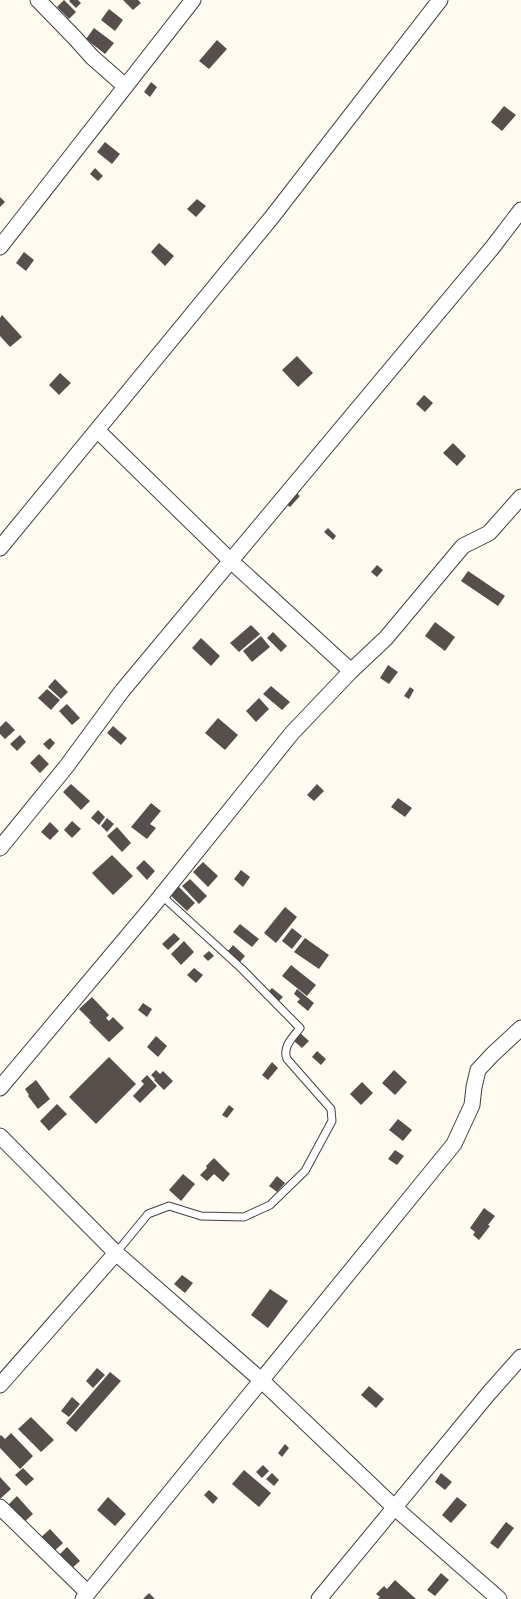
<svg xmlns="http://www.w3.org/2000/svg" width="521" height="1599" font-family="'Times New Roman',serif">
<rect width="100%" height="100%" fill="#fffbf1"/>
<g fill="#574f4b">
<path d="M 64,0 L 76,12 L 69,19 L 57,7 Z"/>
<path d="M 70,0 L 78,0 L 81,3 L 76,8 L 69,1 Z"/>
<path d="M 123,0 L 138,0 L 141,3 L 133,10 Z"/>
<path d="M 109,9 L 123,20 L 115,31 L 101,20 Z"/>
<path d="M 94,28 L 114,43 L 105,54 L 86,39 Z"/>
<path d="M 217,40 L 227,49 L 209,69 L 199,61 Z"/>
<path d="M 151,82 L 157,87 L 150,97 L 144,92 Z"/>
<path d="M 504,106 L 516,115 L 502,131 L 491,122 Z"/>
<path d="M 105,142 L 120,154 L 112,164 L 97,152 Z"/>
<path d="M 95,168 L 103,176 L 98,181 L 90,174 Z"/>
<path d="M 0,197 L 5,202 L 0,207 Z"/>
<path d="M 197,199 L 206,206 L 196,217 L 187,209 Z"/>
<path d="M 159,243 L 174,256 L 165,266 L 151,252 Z"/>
<path d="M 24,252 L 34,260 L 26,271 L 16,263 Z"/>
<path d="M 2,315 L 22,337 L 10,347 L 0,336 L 0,318 Z"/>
<path d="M 297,356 L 313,373 L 298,387 L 282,370 Z"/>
<path d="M 60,373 L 71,383 L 59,395 L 49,385 Z"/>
<path d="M 424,395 L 433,403 L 425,412 L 416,404 Z"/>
<path d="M 453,443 L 466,456 L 457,466 L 443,453 Z"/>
<path d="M 295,492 L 300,496 L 290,507 L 285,503 Z"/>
<path d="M 328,528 L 336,536 L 333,540 L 324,532 Z"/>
<path d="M 377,565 L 383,570 L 377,577 L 371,572 Z"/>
<path d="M 468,571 L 505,596 L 498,606 L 461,581 Z"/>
<path d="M 435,622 L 455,637 L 445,651 L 425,636 Z"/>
<path d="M 251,625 L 260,634 L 239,652 L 230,643 Z"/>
<path d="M 273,632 L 287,646 L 281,652 L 267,638 Z"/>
<path d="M 261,636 L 270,647 L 252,662 L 243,651 Z"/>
<path d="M 201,638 L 220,656 L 211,666 L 192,648 Z"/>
<path d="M 388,665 L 398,672 L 389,684 L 380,678 Z"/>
<path d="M 55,679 L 68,692 L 61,699 L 48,687 Z"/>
<path d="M 271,686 L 290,702 L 282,710 L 263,694 Z"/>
<path d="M 410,687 L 414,690 L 409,699 L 404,696 Z"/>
<path d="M 47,689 L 60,700 L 51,710 L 38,698 Z"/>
<path d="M 259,698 L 269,709 L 256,722 L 246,711 Z"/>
<path d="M 67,704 L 80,718 L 72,725 L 59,711 Z"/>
<path d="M 218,718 L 238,735 L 225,750 L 205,733 Z"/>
<path d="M 6,721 L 15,730 L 5,739 L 0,734 L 0,727 Z"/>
<path d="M 113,726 L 127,738 L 121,745 L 107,733 Z"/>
<path d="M 20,735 L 26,742 L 17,751 L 10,744 Z"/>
<path d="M 50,738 L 55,743 L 49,750 L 43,744 Z"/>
<path d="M 39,754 L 49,764 L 40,773 L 30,763 Z"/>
<path d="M 71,784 L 90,801 L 81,810 L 63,792 Z"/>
<path d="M 317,784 L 324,791 L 314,801 L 307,795 Z"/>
<path d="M 398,798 L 412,808 L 405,817 L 391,807 Z"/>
<path d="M 151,803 L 161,811 L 150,824 L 156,828 L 147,839 L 131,827 Z"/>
<path d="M 98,810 L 105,817 L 99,825 L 91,818 Z"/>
<path d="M 107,818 L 114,824 L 107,832 L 101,826 Z"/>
<path d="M 72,821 L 81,829 L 72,838 L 64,830 Z"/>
<path d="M 50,822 L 59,831 L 50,840 L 41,832 Z"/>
<path d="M 117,827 L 131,843 L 122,852 L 107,836 Z"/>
<path d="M 112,855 L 133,876 L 113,895 L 92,873 Z"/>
<path d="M 144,860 L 155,871 L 147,880 L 136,868 Z"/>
<path d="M 203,862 L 218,876 L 208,887 L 193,872 Z"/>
<path d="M 241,870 L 250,877 L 243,887 L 234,879 Z"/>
<path d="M 190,879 L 207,896 L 199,904 L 182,886 Z"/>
<path d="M 177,885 L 195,903 L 187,911 L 169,894 Z"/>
<path d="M 285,907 L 297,917 L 276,943 L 264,933 Z"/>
<path d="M 240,924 L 259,939 L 252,947 L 233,932 Z"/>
<path d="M 292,928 L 302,936 L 292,949 L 282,941 Z"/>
<path d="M 174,933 L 180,939 L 168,950 L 162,944 Z"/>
<path d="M 305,938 L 329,955 L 319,969 L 294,952 Z"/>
<path d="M 184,941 L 194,952 L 181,965 L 171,954 Z"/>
<path d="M 233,945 L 245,956 L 240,962 L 228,951 Z"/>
<path d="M 209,951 L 214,956 L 208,961 L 203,956 Z"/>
<path d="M 291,965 L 316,985 L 307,996 L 282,976 Z"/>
<path d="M 194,968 L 203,975 L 196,983 L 187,975 Z"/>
<path d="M 272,988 L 283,997 L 278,1002 L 267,993 Z"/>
<path d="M 297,989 L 314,1003 L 308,1011 L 297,1002 L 300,999 L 294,994 Z"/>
<path d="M 92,997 L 109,1015 L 106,1018 L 109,1021 L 113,1017 L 124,1028 L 109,1042 L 89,1022 L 91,1021 L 79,1009 Z"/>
<path d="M 143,1003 L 152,1009 L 147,1017 L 138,1010 Z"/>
<path d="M 300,1033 L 309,1041 L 302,1048 L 294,1041 Z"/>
<path d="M 156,1036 L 167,1046 L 158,1057 L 147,1047 Z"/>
<path d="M 317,1051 L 326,1059 L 321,1065 L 312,1057 Z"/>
<path d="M 109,1057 L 136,1084 L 96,1124 L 69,1097 Z"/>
<path d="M 272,1062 L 278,1068 L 268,1080 L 262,1075 Z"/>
<path d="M 156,1070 L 160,1074 L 163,1071 L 173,1081 L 164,1090 L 154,1080 L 155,1079 L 151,1075 Z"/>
<path d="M 394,1070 L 407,1082 L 395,1095 L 382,1083 Z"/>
<path d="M 147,1075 L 157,1086 L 140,1103 L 133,1096 L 144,1084 L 141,1081 Z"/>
<path d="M 36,1080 L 50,1099 L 38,1109 L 28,1096 L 29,1095 L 25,1089 Z"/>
<path d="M 362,1082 L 373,1093 L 361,1105 L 350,1094 Z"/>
<path d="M 57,1104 L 67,1114 L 49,1131 L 40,1121 Z"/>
<path d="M 229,1105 L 234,1109 L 227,1118 L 222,1115 Z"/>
<path d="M 398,1119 L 412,1130 L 403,1141 L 389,1130 Z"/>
<path d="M 395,1150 L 404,1156 L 397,1165 L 388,1159 Z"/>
<path d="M 214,1158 L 230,1174 L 223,1182 L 214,1174 L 207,1181 L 200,1175 L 207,1168 L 206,1166 Z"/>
<path d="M 183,1174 L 195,1184 L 181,1201 L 169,1190 Z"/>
<path d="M 277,1176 L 285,1183 L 277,1192 L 269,1186 Z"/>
<path d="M 484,1208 L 495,1216 L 488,1225 L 490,1226 L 479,1240 L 473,1235 L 475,1232 L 470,1228 Z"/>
<path d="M 182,1275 L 193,1283 L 185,1293 L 174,1284 Z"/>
<path d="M 270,1289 L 288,1301 L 268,1328 L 251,1315 Z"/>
<path d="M 97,1368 L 105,1375 L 93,1388 L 86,1381 Z"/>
<path d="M 110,1372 L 121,1381 L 76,1432 L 66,1423 Z"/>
<path d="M 369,1386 L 384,1399 L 376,1408 L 361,1395 Z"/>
<path d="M 72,1397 L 80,1404 L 69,1417 L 61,1411 Z"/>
<path d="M 31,1417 L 54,1440 L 41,1452 L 18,1429 Z"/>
<path d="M 11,1433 L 33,1456 L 20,1469 L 0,1448 L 0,1436 L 1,1435 L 5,1439 Z"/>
<path d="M 285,1444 L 289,1448 L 282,1457 L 278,1453 Z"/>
<path d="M 263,1465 L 269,1471 L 262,1478 L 256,1472 Z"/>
<path d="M 23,1468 L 34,1479 L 26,1486 L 15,1475 Z"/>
<path d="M 244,1470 L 271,1493 L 259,1507 L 232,1484 Z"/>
<path d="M 272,1473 L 279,1480 L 274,1486 L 266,1479 Z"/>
<path d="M 441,1473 L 452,1482 L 445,1490 L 435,1482 Z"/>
<path d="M 0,1477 L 11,1489 L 0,1499 Z"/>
<path d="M 209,1490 L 218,1498 L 213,1504 L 204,1495 Z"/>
<path d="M 17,1496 L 33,1514 L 23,1523 L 7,1506 Z"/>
<path d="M 108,1497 L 126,1514 L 115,1526 L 97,1510 Z"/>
<path d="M 457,1497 L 467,1505 L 451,1523 L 442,1515 Z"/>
<path d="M 506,1522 L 514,1528 L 498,1549 L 490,1543 Z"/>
<path d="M 50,1529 L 63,1543 L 51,1554 L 38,1540 Z"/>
<path d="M 67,1547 L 80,1561 L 71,1569 L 58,1556 Z"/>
<path d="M 441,1573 L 449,1580 L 435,1596 L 427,1590 Z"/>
<path d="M 395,1580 L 416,1599 L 378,1599 L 380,1597 L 376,1594 L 384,1586 L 387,1589 Z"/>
<path d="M 149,1593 L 155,1599 L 143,1599 Z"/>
</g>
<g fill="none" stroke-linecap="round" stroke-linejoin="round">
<g stroke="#424242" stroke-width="9">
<path id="service" d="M 116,1253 L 148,1214 L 169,1206 L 201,1216 L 244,1217 L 270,1205 L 305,1171 L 332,1121 L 331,1109 L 287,1059 C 282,1047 293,1037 300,1028 L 242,969 L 161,895"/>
</g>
<g stroke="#424242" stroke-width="17">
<g id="minor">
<path d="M 38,0 L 75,38 L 92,57 L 125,86"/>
<path d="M 0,247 L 193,0"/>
<path d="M 98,431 L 232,562 L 351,671"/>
<path d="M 0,548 L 272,217 L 440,0"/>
<path d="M 0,848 L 66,767 L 122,691 L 492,248 L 521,210"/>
<path d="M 0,1088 L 152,907 L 292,733 L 351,671 L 386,638 L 463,546 L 489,533 L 521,497"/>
<path d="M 0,1136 L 116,1253 L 261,1380 L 394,1507 L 499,1599"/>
<path d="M 0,1385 L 116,1253"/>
<path d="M 0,1507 L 88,1593"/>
<path d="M 83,1599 L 454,1144 L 472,1105 L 474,1087 L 478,1070 L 492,1055 L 521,1028"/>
<path d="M 319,1599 L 489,1393 L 521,1357"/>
</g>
</g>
<use href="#service" stroke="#fff" stroke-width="7"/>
<use href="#minor" stroke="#fff" stroke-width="15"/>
</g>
</svg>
